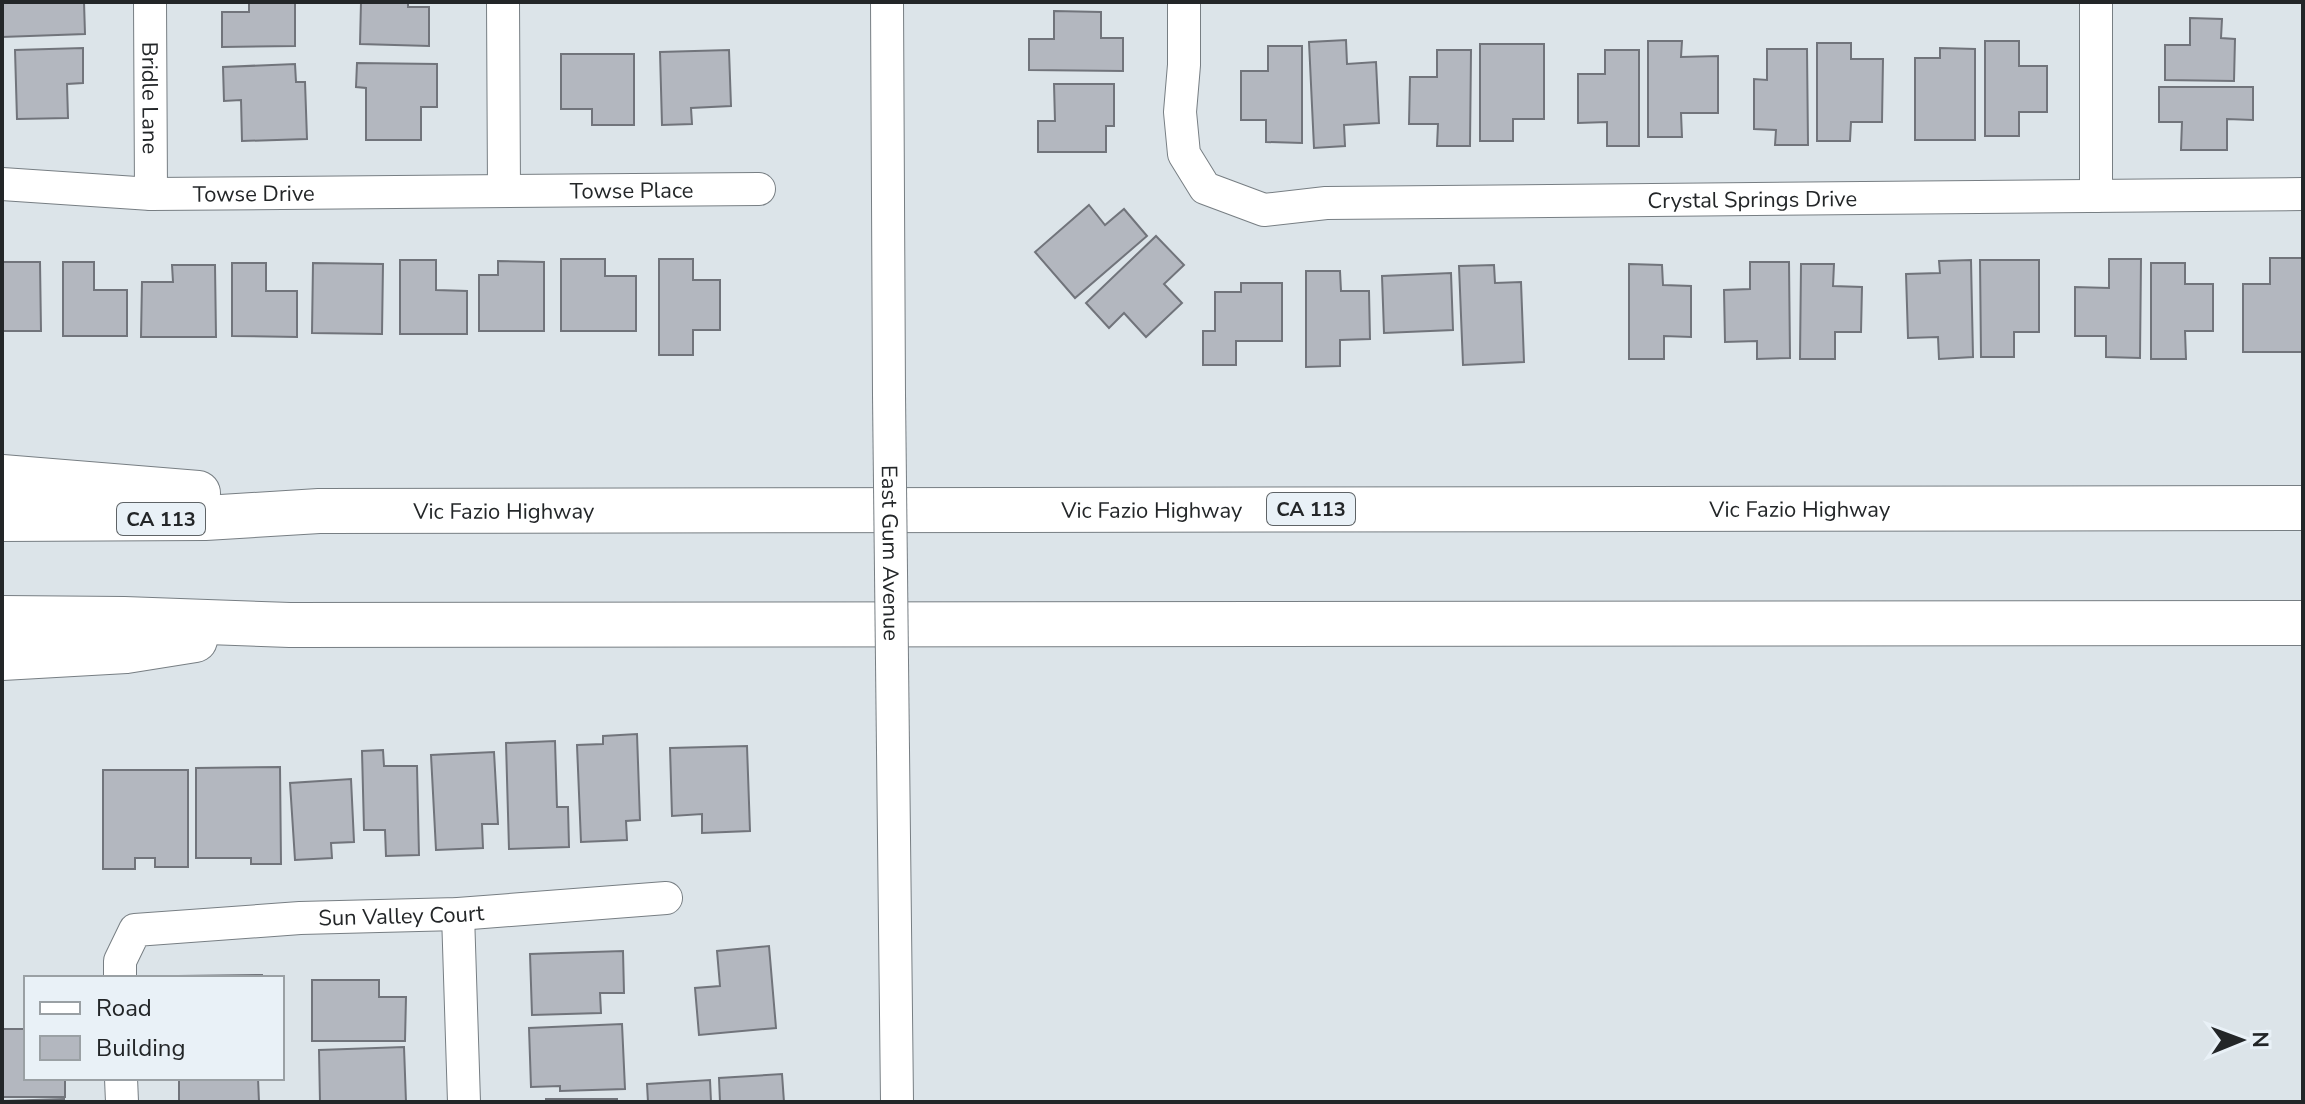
<svg xmlns="http://www.w3.org/2000/svg" width="2305" height="1104" font-family="'Nunito Sans',sans-serif">
<rect width="100%" height="100%" fill="#dce4e9"/>
<g fill="#b3b7bf" stroke="#71747b" stroke-width="2">
<path d="M 2,2 L 84,2 L 85,34 L 2,37 Z"/>
<path d="M 249,2 L 295,2 L 295,46 L 222,47 L 222,12 L 249,12 Z"/>
<path d="M 361,2 L 408,2 L 408,7 L 429,7 L 429,46 L 360,44 Z"/>
<path d="M 1054,11 L 1101,12 L 1101,38 L 1123,38 L 1123,71 L 1029,70 L 1029,39 L 1054,39 Z"/>
<path d="M 2190,18 L 2222,19 L 2221,38 L 2235,39 L 2234,81 L 2165,80 L 2165,45 L 2190,45 Z"/>
<path d="M 1346,40 L 1347,64 L 1376,62 L 1379,123 L 1344,125 L 1345,146 L 1314,148 L 1309,42 Z"/>
<path d="M 1648,41 L 1682,41 L 1681,57 L 1718,56 L 1718,113 L 1681,113 L 1682,137 L 1648,137 Z"/>
<path d="M 1985,41 L 2019,41 L 2019,66 L 2047,66 L 2047,112 L 2019,112 L 2019,136 L 1985,136 Z"/>
<path d="M 1817,43 L 1851,43 L 1851,59 L 1883,59 L 1882,122 L 1851,122 L 1850,141 L 1817,141 Z"/>
<path d="M 1480,44 L 1544,44 L 1544,119 L 1513,119 L 1513,141 L 1480,141 Z"/>
<path d="M 1268,46 L 1302,46 L 1302,143 L 1266,142 L 1266,120 L 1241,120 L 1241,71 L 1268,71 Z"/>
<path d="M 83,48 L 83,83 L 67,84 L 68,118 L 17,119 L 15,50 Z"/>
<path d="M 1940,48 L 1975,49 L 1975,140 L 1915,140 L 1915,58 L 1940,58 Z"/>
<path d="M 1767,49 L 1807,49 L 1808,145 L 1775,145 L 1776,130 L 1754,129 L 1754,79 L 1767,80 Z"/>
<path d="M 729,50 L 731,106 L 691,108 L 692,124 L 662,125 L 660,52 Z"/>
<path d="M 1437,50 L 1471,50 L 1470,146 L 1437,146 L 1438,124 L 1409,124 L 1410,77 L 1437,77 Z"/>
<path d="M 1605,50 L 1639,50 L 1639,146 L 1607,146 L 1607,122 L 1578,123 L 1578,74 L 1605,74 Z"/>
<path d="M 561,54 L 634,54 L 634,125 L 592,125 L 592,109 L 561,109 Z"/>
<path d="M 357,63 L 437,64 L 437,107 L 421,107 L 421,140 L 366,140 L 366,88 L 356,87 Z"/>
<path d="M 295,64 L 296,82 L 305,82 L 307,139 L 242,141 L 241,100 L 224,101 L 223,67 Z"/>
<path d="M 1054,84 L 1114,84 L 1114,126 L 1106,126 L 1106,152 L 1038,152 L 1038,121 L 1055,121 Z"/>
<path d="M 2159,87 L 2253,87 L 2253,120 L 2227,119 L 2227,150 L 2181,150 L 2182,122 L 2159,122 Z"/>
<path d="M 1089,205 L 1105,225 L 1124,209 L 1147,236 L 1075,298 L 1035,252 Z"/>
<path d="M 1156,236 L 1184,265 L 1164,284 L 1182,303 L 1146,337 L 1124,313 L 1109,328 L 1086,303 Z"/>
<path d="M 2270,258 L 2303,258 L 2303,352 L 2243,352 L 2243,284 L 2270,284 Z"/>
<path d="M 561,259 L 605,259 L 605,276 L 636,276 L 636,331 L 561,331 Z"/>
<path d="M 659,259 L 693,259 L 693,280 L 720,280 L 720,330 L 693,330 L 693,355 L 659,355 Z"/>
<path d="M 2109,259 L 2141,259 L 2140,358 L 2106,357 L 2106,336 L 2075,336 L 2075,287 L 2109,288 Z"/>
<path d="M 400,260 L 436,260 L 436,290 L 467,291 L 467,334 L 400,334 Z"/>
<path d="M 1971,260 L 1973,357 L 1939,359 L 1938,337 L 1908,338 L 1906,274 L 1940,273 L 1939,261 Z"/>
<path d="M 1980,260 L 2039,260 L 2039,332 L 2014,332 L 2014,357 L 1981,357 Z"/>
<path d="M 498,261 L 544,262 L 544,331 L 479,331 L 479,275 L 498,275 Z"/>
<path d="M 2,262 L 40,262 L 41,331 L 2,331 Z"/>
<path d="M 63,262 L 94,262 L 94,290 L 127,290 L 127,336 L 63,336 Z"/>
<path d="M 1750,262 L 1789,262 L 1790,358 L 1757,359 L 1757,341 L 1725,342 L 1724,290 L 1750,289 Z"/>
<path d="M 232,263 L 266,263 L 266,291 L 297,291 L 297,337 L 232,336 Z"/>
<path d="M 313,263 L 383,264 L 382,334 L 312,333 Z"/>
<path d="M 2151,263 L 2185,263 L 2185,284 L 2213,284 L 2213,331 L 2185,331 L 2186,359 L 2151,359 Z"/>
<path d="M 1629,264 L 1662,265 L 1663,285 L 1691,286 L 1691,337 L 1664,336 L 1664,359 L 1629,359 Z"/>
<path d="M 1801,264 L 1834,264 L 1833,286 L 1862,287 L 1861,332 L 1835,332 L 1835,359 L 1800,359 Z"/>
<path d="M 172,265 L 215,265 L 216,337 L 141,337 L 142,282 L 173,282 Z"/>
<path d="M 1494,265 L 1495,283 L 1521,282 L 1524,362 L 1463,365 L 1459,266 Z"/>
<path d="M 1306,271 L 1340,271 L 1341,291 L 1369,291 L 1370,339 L 1340,340 L 1340,366 L 1306,367 Z"/>
<path d="M 1451,273 L 1453,330 L 1384,333 L 1382,276 Z"/>
<path d="M 1241,283 L 1282,283 L 1282,341 L 1236,341 L 1236,365 L 1203,365 L 1203,331 L 1215,331 L 1215,292 L 1241,292 Z"/>
<path d="M 637,734 L 640,820 L 626,821 L 627,840 L 581,842 L 577,745 L 603,744 L 603,736 Z"/>
<path d="M 555,741 L 557,807 L 568,807 L 569,847 L 509,849 L 506,743 Z"/>
<path d="M 747,746 L 750,831 L 702,833 L 702,814 L 672,816 L 670,748 Z"/>
<path d="M 383,750 L 384,766 L 417,766 L 419,855 L 386,856 L 385,830 L 364,830 L 362,751 Z"/>
<path d="M 494,752 L 498,824 L 482,824 L 483,848 L 436,850 L 431,755 Z"/>
<path d="M 280,767 L 281,864 L 251,864 L 251,858 L 196,858 L 196,768 Z"/>
<path d="M 103,770 L 188,770 L 188,867 L 155,867 L 155,858 L 135,858 L 135,869 L 103,869 Z"/>
<path d="M 351,779 L 354,842 L 331,843 L 332,858 L 295,860 L 290,783 Z"/>
<path d="M 769,946 L 776,1028 L 699,1035 L 695,988 L 720,986 L 717,951 Z"/>
<path d="M 623,951 L 624,993 L 600,993 L 601,1013 L 532,1015 L 530,954 Z"/>
<path d="M 262,975 L 262,978 L 179,978 L 179,976 Z"/>
<path d="M 312,980 L 379,980 L 379,997 L 406,997 L 405,1041 L 312,1041 Z"/>
<path d="M 622,1024 L 625,1089 L 560,1091 L 560,1086 L 531,1087 L 529,1028 Z"/>
<path d="M 2,1029 L 26,1029 L 26,1078 L 65,1078 L 65,1097 L 2,1097 Z"/>
<path d="M 404,1047 L 406,1102 L 320,1102 L 319,1050 Z"/>
<path d="M 782,1074 L 784,1102 L 720,1102 L 719,1078 Z"/>
<path d="M 179,1078 L 258,1078 L 259,1102 L 179,1102 Z"/>
<path d="M 710,1080 L 711,1102 L 648,1102 L 647,1084 Z"/>
<path d="M 64,1099 L 64,1102 L 2,1102 L 2,1101 Z"/>
<rect x="546" y="1099" width="71" height="3"/>
</g>
<g fill="none" stroke-linecap="round" stroke-linejoin="round">
<g stroke="#777e83" stroke-width="34">
<g id="minor">
<path id="s1" d="M 150,2 L 151,194"/>
<path d="M 503,2 L 504,190"/>
<path d="M 887,2 L 889,395"/>
<path id="s2" d="M 1184,2 L 1184,65 L 1180,112 L 1184,154 L 1205,188 L 1264,210 L 1326,203 L 2303,194"/>
<path d="M 2096,2 L 2096,196"/>
<path id="s3" d="M 2,184 L 151,194 L 759,189"/>
<path d="M 893,750 L 897,1102"/>
<path d="M 458,914 L 464,1102"/>
<path id="s4" d="M 120,978 L 120,961 L 135,930 L 300,918 L 458,914 L 666,898"/>
<path d="M 121,1078 L 122,1102"/>
</g>
</g>
<g stroke="#777e83" stroke-width="46">
<g id="highway">
<path d="M 2,477 L 198,493"/>
<path id="s5" d="M 2,519 L 205,518 L 319,511 L 2303,508"/>
<path d="M 2,618 L 124,619 L 290,625 L 2303,623"/>
<path d="M 2,658 L 126,651 L 195,640"/>
</g>
</g>
<use href="#minor" stroke="#fff" stroke-width="32"/>
<use href="#highway" stroke="#fff" stroke-width="44"/>
<g stroke="#777e83" stroke-width="34" stroke-linecap="butt">
<g id="minor-bridge">
<path id="s6" d="M 889,395 L 893,750"/>
</g>
</g>
<use href="#minor-bridge" stroke="#fff" stroke-width="32"/>
</g>
<g text-anchor="middle" stroke-width="7" stroke-linejoin="round" paint-order="stroke">
<g fill="#e9f1f7" stroke="#5e6366" stroke-width="2">
<rect x="1267" y="493" width="88" height="32" rx="6"/>
<rect x="117" y="503" width="88" height="32" rx="6"/>
</g>
<g font-size="20" font-weight="bold" fill="#232628">
<text x="1311" y="516">CA 113</text>
<text x="161" y="526">CA 113</text>
</g>
<g font-size="22" fill="#232628" stroke="#e9f1f7">
<text dy="8" stroke="none"><textPath href="#s1" startOffset="96">Bridle Lane</textPath></text>
<text dy="8" stroke="none"><textPath href="#s3" startOffset="630">Towse Place</textPath></text>
<text dy="8" stroke="none"><textPath href="#s3" startOffset="252">Towse Drive</textPath></text>
<text dy="8" stroke="none"><textPath href="#s2" startOffset="744">Crystal Springs Drive</textPath></text>
<text dy="8" stroke="none"><textPath href="#s5" startOffset="1798">Vic Fazio Highway</textPath></text>
<text dy="8" stroke="none"><textPath href="#s5" startOffset="1150">Vic Fazio Highway</textPath></text>
<text dy="8" stroke="none"><textPath href="#s5" startOffset="502">Vic Fazio Highway</textPath></text>
<text dy="8" stroke="none"><textPath href="#s6" startOffset="158">East Gum Avenue</textPath></text>
<text dy="8" stroke="none"><textPath href="#s4" startOffset="318">Sun Valley Court</textPath></text>
</g>
</g>
<rect width="2305" height="1104" fill="none" stroke="#232628" stroke-width="8"/>
<rect x="24" y="976" width="260" height="104" fill="#e9f1f7" stroke="#9aa0a4" stroke-width="2"/>
<rect x="40" y="1002" width="40" height="12" fill="#ffffff" stroke="#9aa0a4" stroke-width="2"/>
<text x="96" y="1016" font-size="24" fill="#232628">Road</text>
<rect x="40" y="1036" width="40" height="24" fill="#b3b7bf" stroke="#9aa0a4" stroke-width="2"/>
<text x="96" y="1056" font-size="24" fill="#232628">Building</text>
<g transform="translate(2241 1040) rotate(89)" stroke="#e9f1f7" stroke-width="6" paint-order="stroke">
<path d="M0-6L14 30L0 20L-14 30Z" fill="#232628"/>
<text y="-12" font-size="22" font-weight="bold" text-anchor="middle" fill="#232628">N</text>
</g>
</svg>
